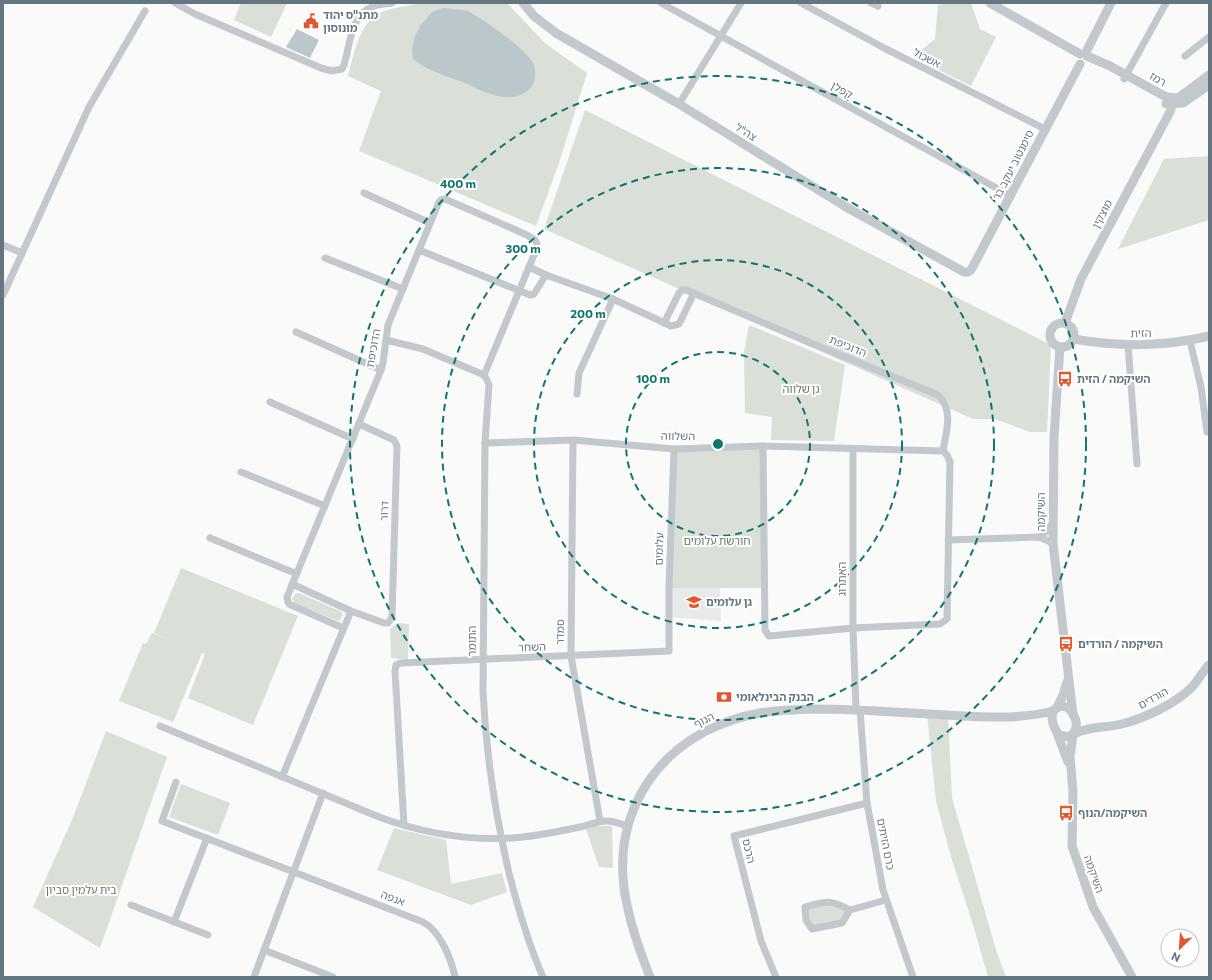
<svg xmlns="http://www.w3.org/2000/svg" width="1212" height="980" font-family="Commissioner,'Noto Sans Hebrew',sans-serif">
<rect width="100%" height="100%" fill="#fafaf8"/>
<path fill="#e8e9e9" d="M 669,588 L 720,588 L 721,621 L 669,617 Z"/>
<g fill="#dadfd7">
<path d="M 241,3 L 287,3 L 271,37 L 234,20 Z"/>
<path d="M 420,3 L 507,3 L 546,44 L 587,73 L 559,163 L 536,226 L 359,151 L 381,91 L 348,76 C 355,52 358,22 384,11 C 395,7 409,6 420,3 Z"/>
<path d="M 950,3 L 971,3 L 980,29 L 996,37 L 971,86 L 913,57 L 935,39 L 938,5 Z"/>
<path d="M 585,110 L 1051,345 L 1047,432 L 1030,432 L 995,419 L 973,419 L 544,229 Z"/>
<path d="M 1209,156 L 1209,220 L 1118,249 L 1164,159 Z"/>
<path d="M 749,325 L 845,365 L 834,441 L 771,440 L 772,417 L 745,413 L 744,352 Z"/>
<path d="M 763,446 L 765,588 L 669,588 L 674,449 Z"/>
<path d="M 181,568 L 298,616 L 253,725 L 188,698 L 205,654 L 202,653 L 173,722 L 119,701 L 143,643 L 146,644 L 152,633 L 173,641 L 154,633 Z"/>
<path d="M 296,593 L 299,593 L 340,611 L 343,614 L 340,620 L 338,621 L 295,603 L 292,599 Z"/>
<path d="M 397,623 L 409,624 L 408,660 L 391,658 L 390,629 Z"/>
<path d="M 927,714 L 948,715 L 952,798 L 997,953 L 1006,977 L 988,977 L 974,928 L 952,860 L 936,801 Z"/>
<path d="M 106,731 L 167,757 L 100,948 L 33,907 L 72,820 Z"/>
<path d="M 181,784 L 230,803 L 218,835 L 169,817 Z"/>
<path d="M 595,826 L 612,826 L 613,868 L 599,867 L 586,829 Z"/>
<path d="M 394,828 L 446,840 L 451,884 L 502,873 L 507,892 L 471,905 L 377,870 Z"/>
<path d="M 824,902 L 850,910 L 842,923 L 812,929 L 805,907 Z"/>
</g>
<g fill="#bbc7cb">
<path d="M 443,8 C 450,9 460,9 467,11 C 481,17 527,50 533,63 C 536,70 536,78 533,84 C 521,104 497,97 479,90 C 475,88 472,86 468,84 C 450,77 429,72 413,59 L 412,48 L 415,36 L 420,26 L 432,12 Z"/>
<path d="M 297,29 L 319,40 L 310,58 L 286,47 Z"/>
</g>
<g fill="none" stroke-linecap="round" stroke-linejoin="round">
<g stroke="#c3c8cc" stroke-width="7">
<path d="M 175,3 L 195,14 L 321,68 L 332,71 L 342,69 L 344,65 C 350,46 350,14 374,6 C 379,4 386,4 392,3"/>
<path d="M 661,3 L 1011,196"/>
<path d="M 801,3 L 886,49 L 1045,129"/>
<path d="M 871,3 L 878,6"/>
<path d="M 1185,56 L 1209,37"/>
<path d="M 1124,79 L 1166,3"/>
<path d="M 679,104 L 741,3"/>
<path d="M 364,193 L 430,223"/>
<path d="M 3,245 L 22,253"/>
<path d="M 419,250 L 439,202 L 441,200 L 445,199 L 527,235 L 535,240 L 537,244 L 536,250 L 529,267 L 484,375 L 487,380 L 489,385 L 485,443 L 483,692 C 486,753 495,813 509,873 C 518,908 528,943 543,977"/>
<path d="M 325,258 L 403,289"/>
<path d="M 529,267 L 546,275 L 613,299 L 671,326 L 679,324 L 694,293"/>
<path d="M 3,295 L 89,107 L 145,11"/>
<path d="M 664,323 L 679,293 L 682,290 L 686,290 L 811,343 L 938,395 C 954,410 946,432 943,451"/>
<path d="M 296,332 L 381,370"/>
<path d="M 386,340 L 423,349 L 484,375"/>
<path d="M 1190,341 L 1201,387 L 1207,432"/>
<path d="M 1128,345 L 1137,464"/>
<path d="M 577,394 L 579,373 L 613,299"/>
<path d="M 270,402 L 353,439"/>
<path d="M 573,440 L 571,656 L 600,821"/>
<path d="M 485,443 L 573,440 L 674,449 L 763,446 L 943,451"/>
<path d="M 763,446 L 765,630 L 769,636 L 853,628 L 940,624 L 947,619 L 950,462 L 947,455 L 943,451"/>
<path d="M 853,449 L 853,628 L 856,709"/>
<path d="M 241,472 L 325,506"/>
<path d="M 1039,537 L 1047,531 L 1053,523"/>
<path d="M 210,538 L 297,574"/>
<path d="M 948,540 L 1039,537 L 1053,543"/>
<path d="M 292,584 L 351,611 L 384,623 L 388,623 L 392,617 L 397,446 L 394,440 L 359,424"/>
<path d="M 343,628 L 289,604 L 288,602 L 287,597 L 381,370 L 383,363 L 388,325 L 419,250 L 530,295 L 534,294 L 546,275"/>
<path d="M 860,710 L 867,803 L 883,890 L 913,977"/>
<path d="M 160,726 L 379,817 C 425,834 474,842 523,837 C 542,835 561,831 580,827 C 589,825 598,821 607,821 C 614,821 621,824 627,826"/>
<path d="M 282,777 L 351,611"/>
<path d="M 176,782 L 162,821 L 423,922 C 440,931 451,958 455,977"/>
<path d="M 404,825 L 395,671 L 396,665 L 401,663 L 669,651 L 669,588 L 674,449"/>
<path d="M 131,905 L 208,935"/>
<path d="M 850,910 L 842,923 L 812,929 L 806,920 L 805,907 C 826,901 830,899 850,910 L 886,900"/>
<path d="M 174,922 L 207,838"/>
<path d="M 264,950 L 333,977"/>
<path d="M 254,977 L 323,793"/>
<path d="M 776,977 L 761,941 L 734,836 L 867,803"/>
</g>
<g stroke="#c3c8cc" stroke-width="9">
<path d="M 523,3 L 534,16 L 556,33 L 679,104 L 846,207 L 964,272 L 968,272 L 971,270 L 1080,64"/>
<path d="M 990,3 L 1080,54"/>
<path d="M 1085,54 L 1111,3"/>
<path d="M 1166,97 L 1178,98 L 1209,75"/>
<path d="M 1166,104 L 1183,103 L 1209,85"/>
<circle cx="1062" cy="335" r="12"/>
<path d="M 1065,323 L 1081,279 L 1171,110 L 1171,103 L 1166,97 L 1110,66 L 1087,56"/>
<path d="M 1073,339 C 1120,347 1162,347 1209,336"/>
<path d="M 1060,347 L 1054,437 L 1053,543 L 1073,715"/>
<path d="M 1063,706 C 1076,710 1082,729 1069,737 L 1059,735 C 1052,726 1046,707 1063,706 Z"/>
<path d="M 1057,708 L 1063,695 L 1067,682"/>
<path d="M 1057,733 L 1068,762"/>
<path d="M 1074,734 C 1089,726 1106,728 1122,724 C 1145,718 1175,704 1192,687 C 1198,681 1202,672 1209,665"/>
<path d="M 1073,735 L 1070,757 L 1073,791 L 1072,846 L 1093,907 L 1132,977"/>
<path d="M 650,977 C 624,912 606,849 646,785 C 662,761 679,746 704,732 C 745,711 774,710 818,709 C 861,709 903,713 946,715 C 982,717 1017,720 1053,711"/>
</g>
</g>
<g fill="none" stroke="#0f766e" stroke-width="2" stroke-dasharray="7 5">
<circle cx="718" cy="444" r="92"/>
<circle cx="718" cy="444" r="184"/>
<circle cx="718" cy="444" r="276"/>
<circle cx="718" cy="444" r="368"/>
</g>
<defs>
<g id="civic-bare" transform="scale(1.2)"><path d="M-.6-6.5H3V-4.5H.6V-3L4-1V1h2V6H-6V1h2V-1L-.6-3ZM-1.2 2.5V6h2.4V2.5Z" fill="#e4572e" stroke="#fff" stroke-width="2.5" paint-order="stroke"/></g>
<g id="bus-bare" transform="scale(1.2)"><path d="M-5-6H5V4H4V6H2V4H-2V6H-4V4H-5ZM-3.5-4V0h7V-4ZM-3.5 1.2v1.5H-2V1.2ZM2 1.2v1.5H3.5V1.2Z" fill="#e4572e" stroke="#fff" stroke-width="2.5" paint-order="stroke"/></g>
<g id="school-bare" transform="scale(1.2)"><path d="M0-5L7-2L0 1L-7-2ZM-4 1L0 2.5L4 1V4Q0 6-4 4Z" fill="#e4572e" stroke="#fff" stroke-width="2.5" paint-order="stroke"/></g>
<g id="bank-bare" transform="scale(1.2)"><path d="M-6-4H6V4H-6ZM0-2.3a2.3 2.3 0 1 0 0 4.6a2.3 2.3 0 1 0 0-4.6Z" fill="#e4572e" stroke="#fff" stroke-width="2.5" paint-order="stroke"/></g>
</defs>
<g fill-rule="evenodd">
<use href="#civic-bare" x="311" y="21"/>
<use href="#bus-bare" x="1065" y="379"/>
<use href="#school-bare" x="694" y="602"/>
<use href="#bus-bare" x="1066" y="644"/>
<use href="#bank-bare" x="724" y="697"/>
<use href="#bus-bare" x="1066" y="813"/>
</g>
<g text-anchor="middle" stroke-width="4" stroke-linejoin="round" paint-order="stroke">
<g font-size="11" font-weight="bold" fill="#657683" stroke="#fff" text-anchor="start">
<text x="323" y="19">מתנ"ס יהוד<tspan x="323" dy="13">מונוסון</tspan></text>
<text x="1077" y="383">השיקמה / הזית</text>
<text x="706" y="606">גן עלומים</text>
<text x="1078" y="648">השיקמה / הורדים</text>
<text x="736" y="701">הבנק הבינלאומי</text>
<text x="1078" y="817">השיקמה/הנוף</text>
</g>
<g font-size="11" fill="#657683" stroke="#fff">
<text transform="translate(927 58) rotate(27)" y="4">אשכול</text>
<text transform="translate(1158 79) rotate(30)" y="4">רמז</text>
<text transform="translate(842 90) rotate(29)" y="4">קפלן</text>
<text transform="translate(746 132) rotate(32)" y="4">צה"ל</text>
<text transform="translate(1013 165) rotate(-63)" y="4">סימנטוב יעקב בר</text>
<text transform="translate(1102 214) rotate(-62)" y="4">מוצקין</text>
<text transform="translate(1141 333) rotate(-1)" y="4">הזית</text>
<text transform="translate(848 346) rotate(22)" y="4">הדוכיפת</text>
<text transform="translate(373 348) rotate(-80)" y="4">הדוכיפת</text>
<text transform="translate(678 436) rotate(1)" y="4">השלווה</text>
<text transform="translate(384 511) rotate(-88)" y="4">דרור</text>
<text transform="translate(1041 512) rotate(-90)" y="4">השיקמה</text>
<text transform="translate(659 549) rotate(-88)" y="4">עלומים</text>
<text transform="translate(842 579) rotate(-90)" y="4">האתרוג</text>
<text transform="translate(560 632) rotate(-89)" y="4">סמדר</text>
<text transform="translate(472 641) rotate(-90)" y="4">התומר</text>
<text transform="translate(532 647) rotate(-2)" y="4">השחר</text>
<text transform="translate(1153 698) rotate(-29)" y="4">הורדים</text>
<text transform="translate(704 720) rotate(-26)" y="4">הנוף</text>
<text transform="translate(886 844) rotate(79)" y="4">כרם הזיתים</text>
<text transform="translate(749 851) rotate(77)" y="4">הרכס</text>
<text transform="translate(1094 874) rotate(71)" y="4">השיקמה</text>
<text transform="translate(393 898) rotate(21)" y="4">אנפה</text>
</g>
<g font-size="11" fill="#687a64" stroke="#fff">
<text x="801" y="393">גן שלווה</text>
<text x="717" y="545">חורשת עלומים</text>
<text x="81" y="894">בית עלמין סביון</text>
</g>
</g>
<circle cx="718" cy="444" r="6" fill="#0f766e" stroke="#fff" stroke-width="2"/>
<g font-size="12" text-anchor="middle" font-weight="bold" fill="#0f766e" stroke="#fff" stroke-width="4" stroke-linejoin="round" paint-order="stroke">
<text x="458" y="188">400 m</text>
<text x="523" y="253">300 m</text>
<text x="588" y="318">200 m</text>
<text x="653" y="383">100 m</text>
</g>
<rect width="1212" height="980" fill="none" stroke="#657683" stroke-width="8"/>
<g transform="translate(1180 948) rotate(205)"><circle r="19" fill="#ffffff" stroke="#c1c8cd"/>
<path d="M0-3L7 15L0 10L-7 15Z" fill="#e4572e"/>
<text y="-6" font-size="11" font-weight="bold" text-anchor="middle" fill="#657683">N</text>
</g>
</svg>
